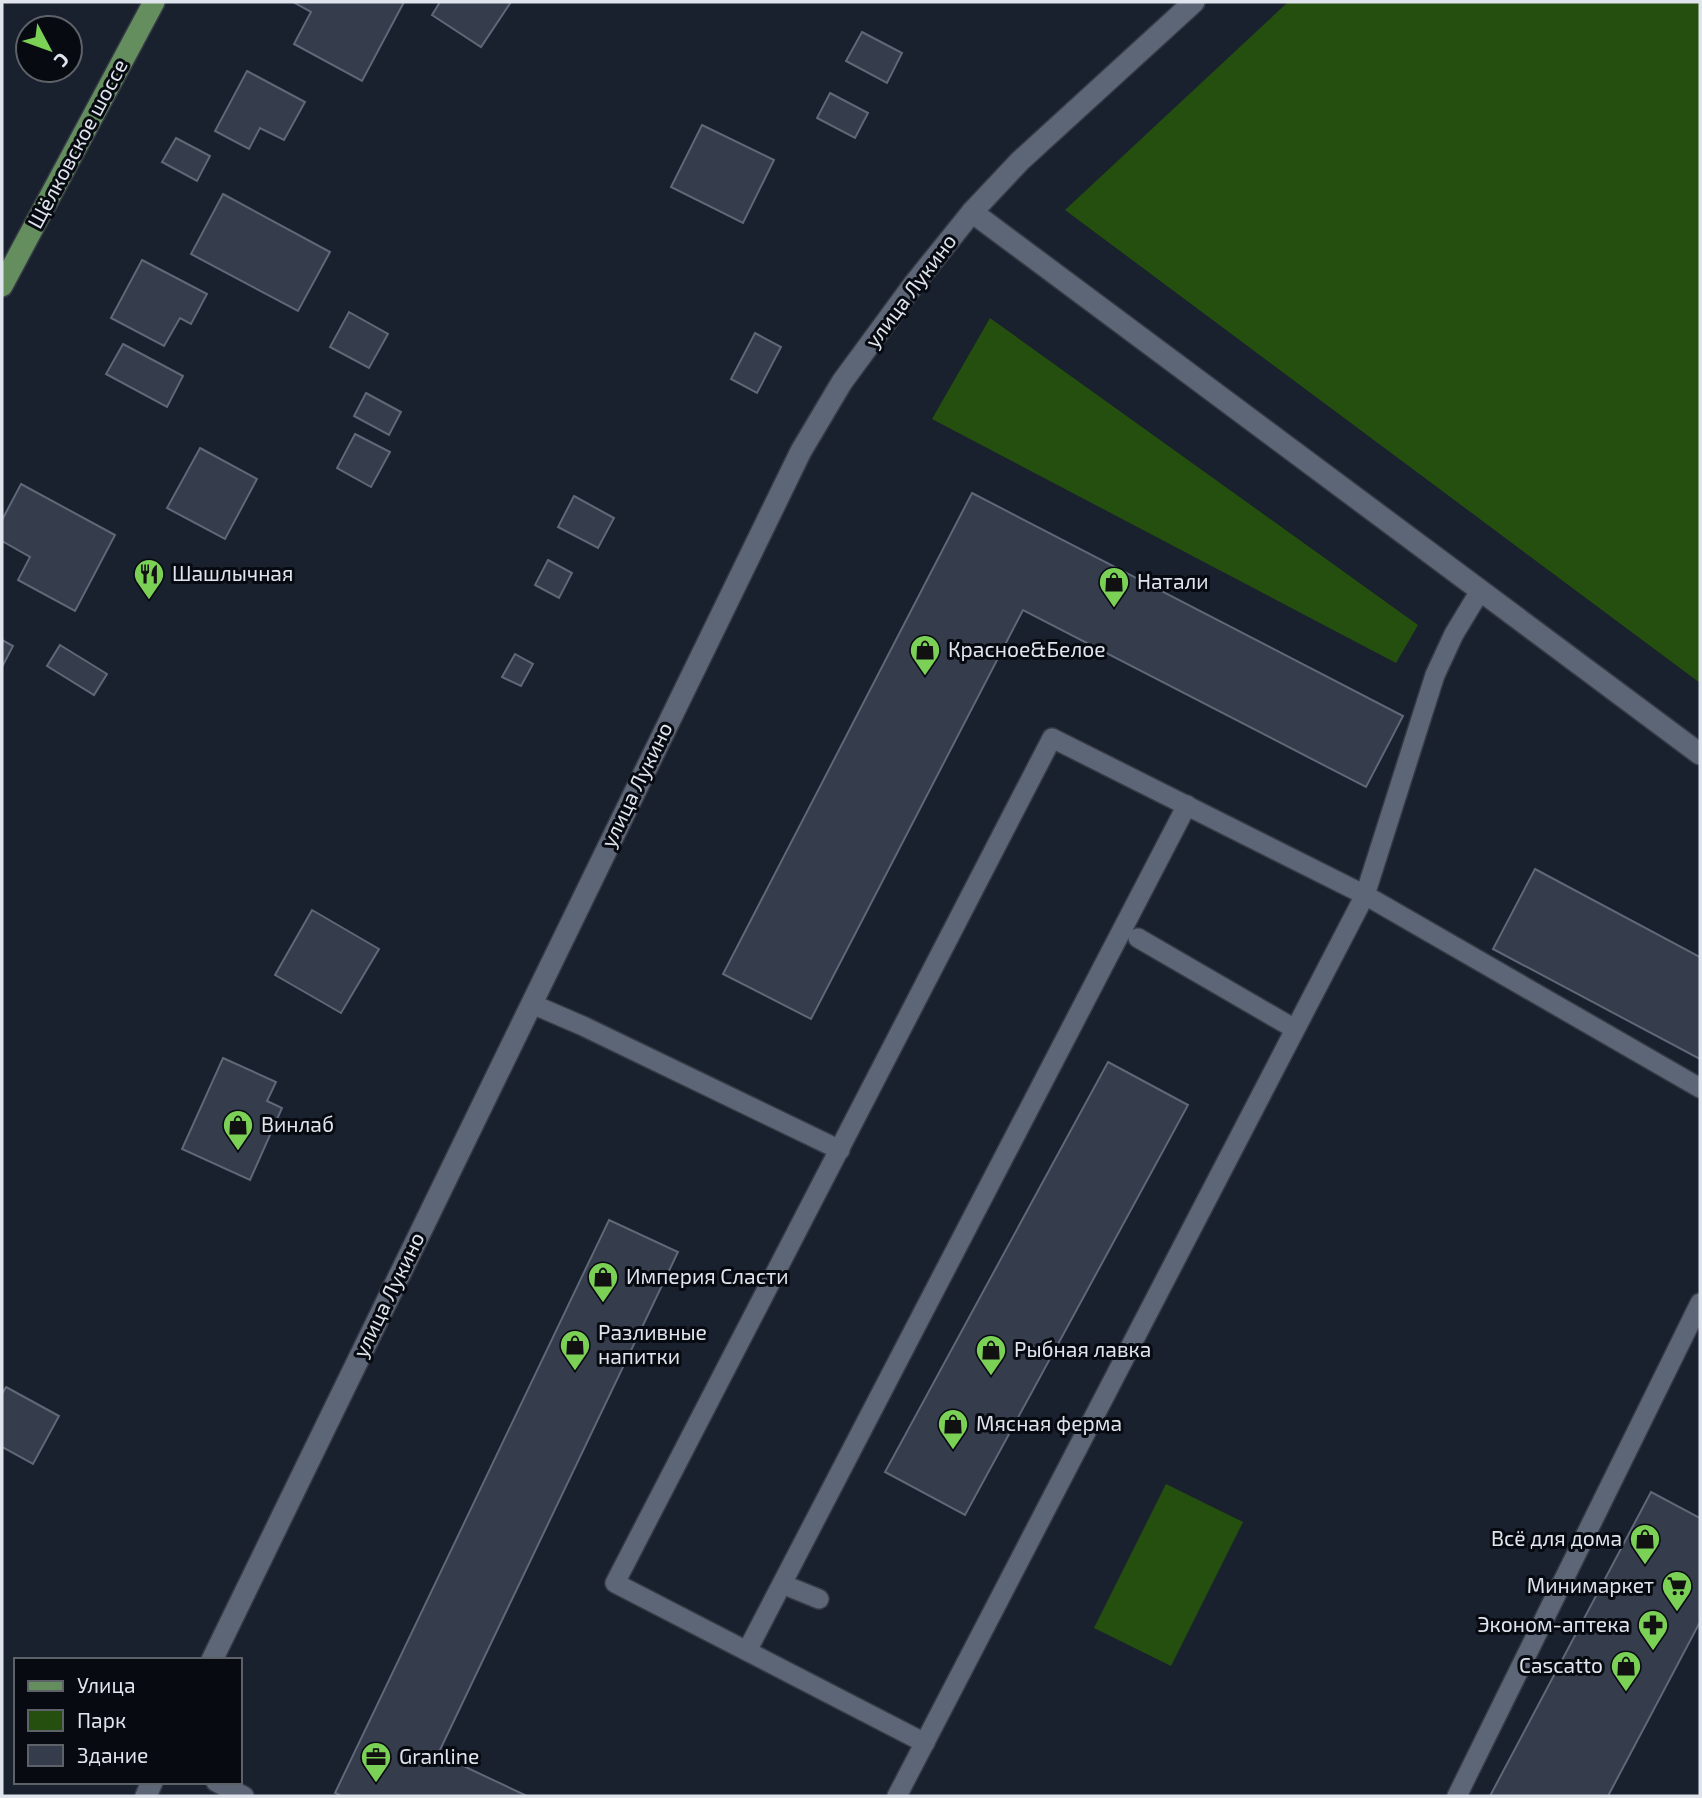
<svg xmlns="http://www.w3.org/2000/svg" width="1702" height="1798" font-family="'Exo 2',sans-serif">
<rect width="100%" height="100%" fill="#19202e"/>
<g fill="#244f0e">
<path d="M 1288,2 L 1700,2 L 1700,683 L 1065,210 Z"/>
<path d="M 990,318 L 1418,625 L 1396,663 L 932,419 Z"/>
<path d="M 1166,1484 L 1243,1522 L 1171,1666 L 1094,1628 Z"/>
</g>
<g fill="#353d4c" stroke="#5f6878" stroke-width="2">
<path d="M 293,2 L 404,2 L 362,81 L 294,44 L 311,12 Z"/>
<path d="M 440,2 L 511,2 L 481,47 L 432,15 Z"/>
<path d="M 862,32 L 902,53 L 887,83 L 846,61 Z"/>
<path d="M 247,71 L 305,102 L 284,140 L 260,128 L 249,149 L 215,131 Z"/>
<path d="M 830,93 L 868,113 L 855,138 L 817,118 Z"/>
<path d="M 702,125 L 774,160 L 743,223 L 671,187 Z"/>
<path d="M 176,138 L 210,156 L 197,181 L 162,162 Z"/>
<path d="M 223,194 L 330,252 L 298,311 L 191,254 Z"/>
<path d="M 142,260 L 207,294 L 191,324 L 180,318 L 164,346 L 111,318 Z"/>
<path d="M 349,312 L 388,334 L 369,368 L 330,347 Z"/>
<path d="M 755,333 L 781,347 L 757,393 L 731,379 Z"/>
<path d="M 123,344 L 183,376 L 167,407 L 106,374 Z"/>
<path d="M 366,393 L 401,412 L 389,435 L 354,416 Z"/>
<path d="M 355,434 L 390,452 L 371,487 L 337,468 Z"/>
<path d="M 200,448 L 257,479 L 225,539 L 167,508 Z"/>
<path d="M 21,484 L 115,535 L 75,611 L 18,580 L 30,557 L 2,541 L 2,520 Z"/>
<path d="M 972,493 L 1403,716 L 1366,787 L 1023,610 L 811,1019 L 723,974 Z"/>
<path d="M 574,496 L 614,518 L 598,548 L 558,527 Z"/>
<path d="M 548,560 L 572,573 L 559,598 L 535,585 Z"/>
<path d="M 2,640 L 13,646 L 2,667 Z"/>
<path d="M 60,645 L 107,674 L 94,695 L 47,666 Z"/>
<path d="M 515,654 L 533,664 L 521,686 L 502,677 Z"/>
<path d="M 1535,869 L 1700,957 L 1700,1059 L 1493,949 Z"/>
<path d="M 312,910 L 379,949 L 341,1013 L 275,975 Z"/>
<path d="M 223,1058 L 276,1082 L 267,1101 L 282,1108 L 250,1180 L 182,1149 Z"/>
<path d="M 1108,1062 L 1188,1105 L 965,1515 L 885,1472 Z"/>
<path d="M 609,1220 L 678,1252 L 438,1754 L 527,1796 L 342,1796 L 335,1793 Z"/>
<path d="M 6,1387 L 59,1416 L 33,1464 L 2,1447 L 2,1394 Z"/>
<path d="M 1651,1492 L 1700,1518 L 1700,1622 L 1608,1796 L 1490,1796 Z"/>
</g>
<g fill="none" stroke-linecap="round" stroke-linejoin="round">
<g stroke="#353a45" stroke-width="22">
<g id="service">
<path d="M 1138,938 L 1295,1029"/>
<path d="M 532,1004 L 583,1026 L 840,1150"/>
<path d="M 782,1584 L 819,1599"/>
<path d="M 747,1651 L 1187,805"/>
<path d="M 925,1743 L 615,1583 L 1052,738 L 1365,895 L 1700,1088"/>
<path d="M 216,1782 L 244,1796"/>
<path d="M 897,1796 L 1365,895 L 1435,675 L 1454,634 L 1480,591"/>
<path d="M 1457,1796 L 1700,1303"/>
</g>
</g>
<g stroke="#353a45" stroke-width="24">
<g id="minor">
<path d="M 972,212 L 1700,754"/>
<path d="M 212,1660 L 801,451 L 842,382 L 914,284 L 972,212 L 1020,161 L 1194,2"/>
<path d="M 146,1796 L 152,1782"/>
</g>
</g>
<g stroke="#353a45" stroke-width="24">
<path id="primary" d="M 2,286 L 154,2"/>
</g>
<use href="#service" stroke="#5d6676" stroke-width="19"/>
<use href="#minor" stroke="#5d6676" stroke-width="21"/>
<use href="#primary" stroke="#658e5f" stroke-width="21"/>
</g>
<defs>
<g id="restaurant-pin" transform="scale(1.575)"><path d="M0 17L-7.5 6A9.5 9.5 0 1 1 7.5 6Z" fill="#7bd156" stroke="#070a10"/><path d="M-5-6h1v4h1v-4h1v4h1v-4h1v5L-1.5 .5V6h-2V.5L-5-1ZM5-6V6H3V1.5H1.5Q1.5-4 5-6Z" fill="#111"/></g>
<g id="shop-pin" transform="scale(1.575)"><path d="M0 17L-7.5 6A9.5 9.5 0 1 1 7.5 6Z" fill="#7bd156" stroke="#070a10"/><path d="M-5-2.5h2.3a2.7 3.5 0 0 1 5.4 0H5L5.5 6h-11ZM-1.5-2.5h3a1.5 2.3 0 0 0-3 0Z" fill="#111"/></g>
<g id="supermarket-pin" transform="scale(1.575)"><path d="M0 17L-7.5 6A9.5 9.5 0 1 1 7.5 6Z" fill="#7bd156" stroke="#070a10"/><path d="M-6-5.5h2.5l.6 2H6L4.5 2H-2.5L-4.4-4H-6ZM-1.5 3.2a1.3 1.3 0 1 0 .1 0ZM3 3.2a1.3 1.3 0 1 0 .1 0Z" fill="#111"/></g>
<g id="pharmacy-pin" transform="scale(1.575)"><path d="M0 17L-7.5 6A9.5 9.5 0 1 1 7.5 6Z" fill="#7bd156" stroke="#070a10"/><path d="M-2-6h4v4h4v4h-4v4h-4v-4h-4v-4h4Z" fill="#111"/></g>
<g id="office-pin" transform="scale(1.575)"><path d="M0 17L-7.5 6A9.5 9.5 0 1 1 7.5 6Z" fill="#7bd156" stroke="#070a10"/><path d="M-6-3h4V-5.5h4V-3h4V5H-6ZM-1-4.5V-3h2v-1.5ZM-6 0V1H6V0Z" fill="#111"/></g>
</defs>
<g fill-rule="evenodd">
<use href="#restaurant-pin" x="149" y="574"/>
<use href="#shop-pin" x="1114" y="582"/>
<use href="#shop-pin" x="925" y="650"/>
<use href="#shop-pin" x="238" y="1125"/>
<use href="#shop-pin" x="603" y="1277"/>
<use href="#shop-pin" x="575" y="1345"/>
<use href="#shop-pin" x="991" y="1350"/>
<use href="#shop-pin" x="953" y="1424"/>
<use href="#shop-pin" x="1645" y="1539"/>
<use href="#supermarket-pin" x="1677" y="1586"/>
<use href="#pharmacy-pin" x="1653" y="1625"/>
<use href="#shop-pin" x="1626" y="1666"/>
<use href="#office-pin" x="376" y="1757"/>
</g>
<g text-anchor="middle" stroke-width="6" stroke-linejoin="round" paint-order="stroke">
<g font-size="21" fill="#dfe4ed" stroke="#070a10">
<text transform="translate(78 144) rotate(-62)" y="7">Щёлковское шоссе</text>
<text transform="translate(911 291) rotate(-53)" y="7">улица Лукино</text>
<text transform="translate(637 785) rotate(-64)" y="7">улица Лукино</text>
<text transform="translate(389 1295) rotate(-64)" y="7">улица Лукино</text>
</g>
<g font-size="21" fill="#dfe4ed" stroke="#070a10" text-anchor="start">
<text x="172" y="581">Шашлычная</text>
<text x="1137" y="589">Натали</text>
<text x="948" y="657">Красное&amp;Белое</text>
<text x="261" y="1132">Винлаб</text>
<text x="626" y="1284">Империя Сласти</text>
<text x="598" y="1340">Разливные<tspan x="598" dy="24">напитки</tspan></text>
<text x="1014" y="1357">Рыбная лавка</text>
<text x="976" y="1431">Мясная ферма</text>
<text x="1622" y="1546" text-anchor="end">Всё для дома</text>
<text x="1654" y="1593" text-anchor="end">Минимаркет</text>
<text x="1630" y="1632" text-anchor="end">Эконом-аптека</text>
<text x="1603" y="1673" text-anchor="end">Cascatto</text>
<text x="399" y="1764">Granline</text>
</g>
</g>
<rect width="1702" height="1798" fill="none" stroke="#dfe4ed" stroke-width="7"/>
<rect x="14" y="1658" width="228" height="126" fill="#070a10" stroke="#5d6168" stroke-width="2"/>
<rect x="28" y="1681" width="35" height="10" fill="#658e5f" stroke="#5d6168" stroke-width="2"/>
<text x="77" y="1693" font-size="21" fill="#dfe4ed">Улица</text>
<rect x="28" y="1710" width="35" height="21" fill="#244f0e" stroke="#5d6168" stroke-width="2"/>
<text x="77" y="1728" font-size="21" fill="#dfe4ed">Парк</text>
<rect x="28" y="1745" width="35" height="21" fill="#353d4c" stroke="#5d6168" stroke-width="2"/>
<text x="77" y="1763" font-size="21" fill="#dfe4ed">Здание</text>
<g transform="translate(49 49) rotate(131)"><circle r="33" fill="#070a10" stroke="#5d6168" stroke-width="2"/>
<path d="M0-5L12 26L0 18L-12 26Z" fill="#7bd156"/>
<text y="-10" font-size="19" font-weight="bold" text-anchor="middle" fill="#dfe4ed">С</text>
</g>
</svg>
